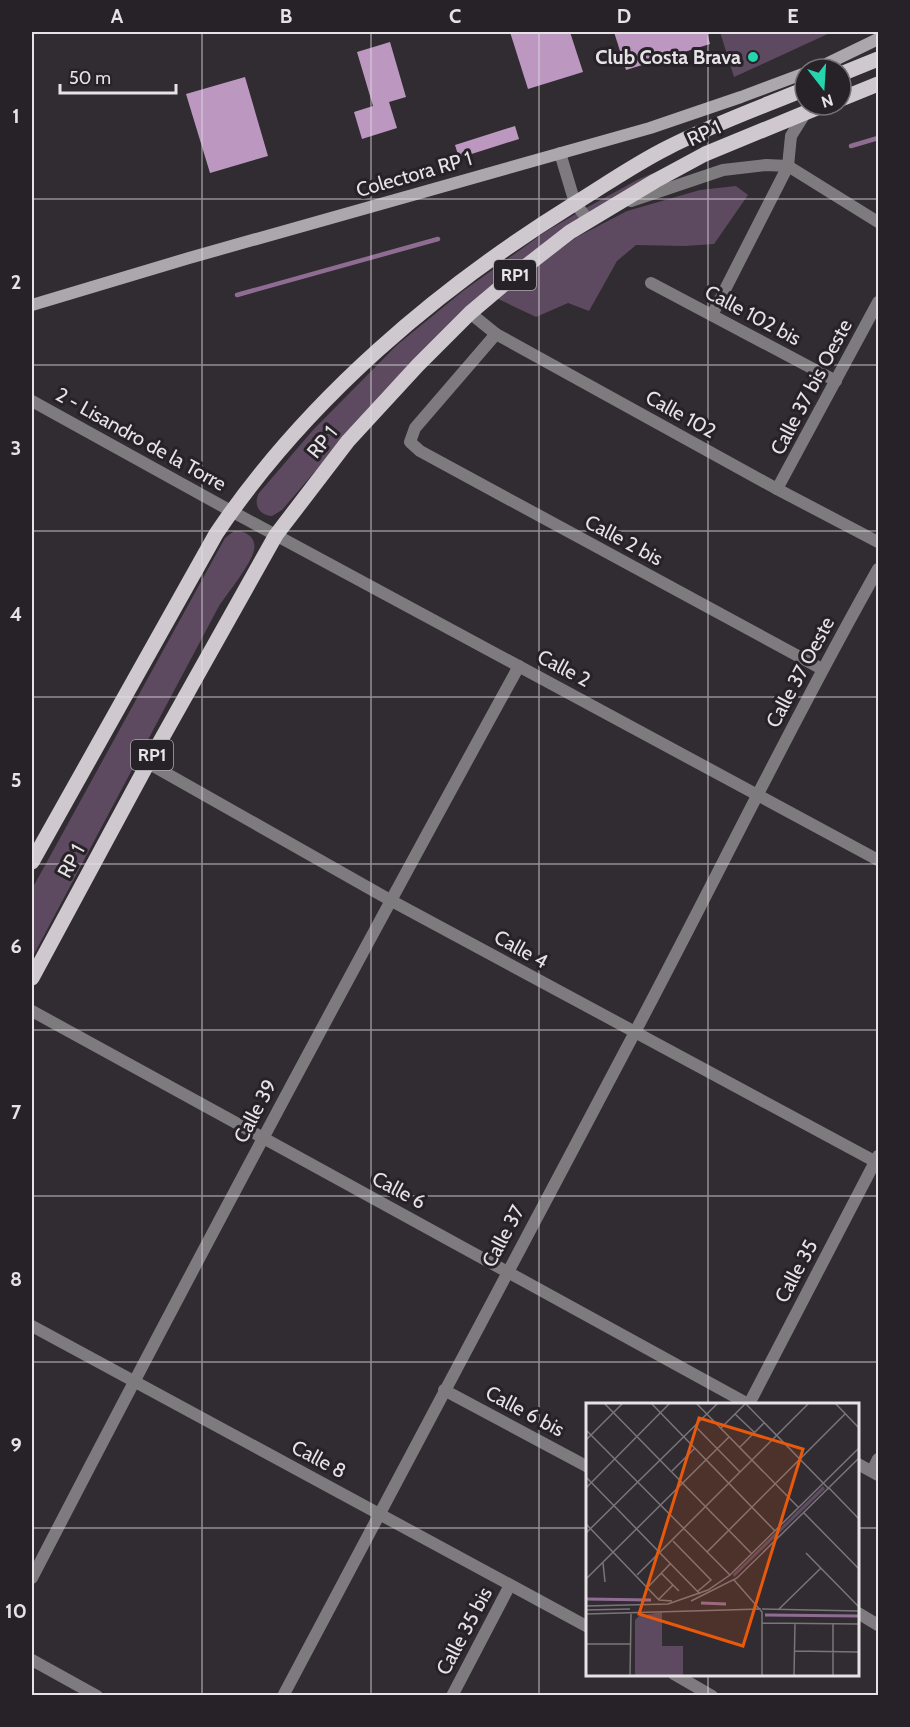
<svg xmlns="http://www.w3.org/2000/svg" width="910" height="1727" font-family="Cabin,sans-serif">
<rect width="100%" height="100%" fill="#312c31"/>
<g fill="#5e4a60">
<path d="M 720,32 L 832,32 L 734,77 Z"/>
<path d="M 697,154 L 641,186 L 432,342 L 381,394 L 282,510 L 272,516 C 259,515 253,505 259,493 L 314,429 L 397,345 L 463,291 L 545,232 L 586,208 L 637,180 Z"/>
<path d="M 736,186 L 748,195 L 714,244 L 685,246 L 636,245 L 617,261 L 589,311 L 568,303 L 536,317 L 494,297 L 577,237 L 627,211 L 700,190 Z"/>
<path d="M 234,531 C 245,530 257,537 254,550 C 252,563 227,594 219,606 L 32,958 L 32,889 L 225,538 Z"/>
</g>
<g fill="none" stroke-linecap="round" stroke-linejoin="round">
<g stroke="#8f6d93" stroke-width="4.5">
<path d="M 851,146 L 878,138"/>
<path d="M 237,295 L 438,239"/>
</g>
</g>
<g fill="#bc98c1">
<path d="M 510,32 L 570,32 L 583,72 L 528,89 Z"/>
<path d="M 614,32 L 707,32 L 710,44 L 626,70 Z"/>
<path d="M 390,42 L 406,97 L 389,102 L 397,128 L 362,139 L 354,112 L 373,106 L 357,52 Z"/>
<path d="M 245,77 L 268,156 L 210,173 L 186,94 Z"/>
<path d="M 515,126 L 519,139 L 459,158 L 455,145 Z"/>
</g>
<g fill="none" stroke-linecap="round" stroke-linejoin="round">
<g stroke="#7e7b7e" stroke-width="12">
<path d="M 560,153 L 575,203 L 589,221"/>
<path d="M 631,201 L 723,170 L 766,165 L 788,166 L 878,222"/>
<path d="M 651,283 L 836,381"/>
<path d="M 470,313 L 496,334 L 777,489 L 878,542"/>
<path d="M 712,315 L 788,166 L 791,136 L 806,112"/>
<path d="M 496,334 L 415,428 L 410,442 L 420,451 L 822,669"/>
<path d="M 32,401 L 231,511 L 878,860"/>
<path d="M 777,489 L 878,302"/>
<path d="M 148,763 L 390,900 L 878,1163"/>
<path d="M 32,1011 C 270,1143 510,1272 748,1404"/>
<path d="M 32,1326 L 588,1627"/>
<path d="M 444,1390 L 588,1467"/>
<path d="M 749,1404 L 878,1156"/>
<path d="M 858,1464 L 878,1475"/>
<path d="M 872,1471 L 878,1459"/>
<path d="M 32,1578 C 190,1272 353,968 519,666"/>
<path d="M 858,1613 L 878,1625"/>
<path d="M 674,1674 L 712,1696"/>
<path d="M 283,1696 C 399,1474 518,1255 634,1034 C 716,879 792,722 878,569"/>
<path d="M 452,1696 L 510,1585"/>
</g>
<path stroke="#7e7b7e" stroke-width="12" d="M 32,1660 L 97,1696"/>
<g stroke="#aca7ac" stroke-width="12">
<path d="M 816,69 L 878,39"/>
<path d="M 32,305 L 189,258 L 650,128 L 741,97 L 805,73"/>
</g>
<g stroke="#cfc9cf" stroke-width="15">
<path d="M 841,74 L 878,59"/>
<path d="M 841,99 L 878,84"/>
<path d="M 32,862 L 216,534 C 306,400 438,288 574,204 C 605,185 635,164 667,148 C 711,125 759,108 805,89"/>
<path d="M 32,978 L 148,763 L 276,535 L 348,441 L 418,365 L 470,313 L 521,270 L 570,232 L 655,181 L 705,154 L 824,105"/>
</g>
</g>
<path fill="none" stroke="#e6e2e6" stroke-width="1.5" stroke-opacity="0.55" d="M 202,32 L 202,1696M 371,32 L 371,1696M 539,32 L 539,1696M 708,32 L 708,1404M 32,199 L 878,199M 32,365 L 878,365M 32,531 L 878,531M 32,697 L 878,697M 32,864 L 878,864M 32,1030 L 878,1030M 32,1196 L 878,1196M 32,1362 L 878,1362M 32,1528 L 588,1528M 858,1528 L 878,1528M 708,1674 L 708,1696"/>
<circle fill="#25d5ae" stroke="#272227" stroke-width="2" cx="753" cy="57" r="6"/>
<g text-anchor="middle" stroke-width="6" stroke-linejoin="round" paint-order="stroke">
<g fill="#272227" stroke="#ada8ad" stroke-width="1.5">
<rect x="494" y="260" width="42" height="30" rx="4.5"/>
<rect x="131" y="740" width="42" height="30" rx="4.5"/>
</g>
<g font-size="18" font-weight="bold" fill="#e6e2e6">
<text x="515" y="281">RP1</text>
<text x="152" y="761">RP1</text>
</g>
<g font-size="20" font-weight="bold" fill="#e6e2e6" stroke="#272227" text-anchor="end">
<text x="741" y="64">Club Costa Brava</text>
</g>
<g font-size="20" fill="#e6e2e6" stroke="#272227">
<text transform="translate(704 133) rotate(-25)" y="7">RP 1</text>
<text transform="translate(414 174) rotate(-16)" y="7">Colectora RP 1</text>
<text transform="translate(753 315) rotate(28)" y="7">Calle 102 bis</text>
<text transform="translate(811 387) rotate(-62)" y="7">Calle 37 bis Oeste</text>
<text transform="translate(681 414) rotate(29)" y="7">Calle 102</text>
<text transform="translate(141 439) rotate(29)" y="7">2 - Lisandro de la Torre</text>
<text transform="translate(322 442) rotate(-51)" y="7">RP 1</text>
<text transform="translate(624 540) rotate(28)" y="7">Calle 2 bis</text>
<text transform="translate(564 668) rotate(28)" y="7">Calle 2</text>
<text transform="translate(800 672) rotate(-62)" y="7">Calle 37 Oeste</text>
<text transform="translate(71 861) rotate(-62)" y="7">RP 1</text>
<text transform="translate(521 949) rotate(29)" y="7">Calle 4</text>
<text transform="translate(255 1111) rotate(-62)" y="7">Calle 39</text>
<text transform="translate(399 1190) rotate(28)" y="7">Calle 6</text>
<text transform="translate(503 1236) rotate(-62)" y="7">Calle 37</text>
<text transform="translate(796 1271) rotate(-62)" y="7">Calle 35</text>
<text transform="translate(525 1411) rotate(28)" y="7">Calle 6 bis</text>
<text transform="translate(319 1459) rotate(28)" y="7">Calle 8</text>
<text transform="translate(464 1631) rotate(-62)" y="7">Calle 35 bis</text>
</g>
</g>
<g transform="translate(586 1403)">
<rect width="273" height="273" fill="#312c31"/>
<path d="M 237,83 L 239,86 L 148,174 L 147,171 ZM 76,209 L 76,243 L 97,243 L 97,273 L 49,273 L 49,217 L 53,213 Z" fill="#5e4a60"/>
<path fill="none" stroke="#8f6d93" stroke-width="3" d="M 0,196 L 65,197M 115,200 L 140,201M 179,212 L 273,213"/>
<path fill="none" stroke="#797579" stroke-width="1.5" d="M 18,0 L 165,150M 65,0 L 189,128M 110,0 L 213,105M 159,0 L 243,86M 249,0 L 273,25M 149,11 L 169,30M 109,23 L 154,69M 135,25 L 159,1M 0,27 L 144,172M 0,37 L 37,0M 154,44 L 178,20M 86,68 L 109,45M 0,74 L 114,191M 0,85 L 84,0M 243,85 L 273,116M 218,110 L 273,166M 0,121 L 73,197 L 86,198M 0,130 L 132,0M 87,138 L 125,177 L 112,188M 121,149 L 259,11M 220,150 L 273,204M 17,160 L 19,179M 75,170 L 93,188M 51,172 L 223,0M 0,176 L 143,34M 148,177 L 176,209 L 176,273M 62,184 L 85,160M 73,196 L 87,182M 105,198 L 151,175 L 273,55M 0,203 L 82,201 L 122,187 L 144,172 L 273,45M 176,206 L 273,208M 193,206 L 235,165M 0,207 L 44,206M 0,211 L 175,206M 176,220 L 273,221M 0,241 L 45,241M 208,248 L 273,249M 44,273 L 45,211M 208,273 L 209,220M 247,273 L 247,220"/>
<path fill="#e8590c" fill-opacity="0.15" stroke="#e8590c" stroke-width="3" d="M 113,15 L 217,46 L 157,243 L 53,211 Z"/>
<rect width="273" height="273" fill="none" stroke="#e6e2e6" stroke-width="3"/>
</g>
<rect width="910" height="1727" fill="none" stroke="#272227" stroke-width="66"/>
<g transform="translate(823 87) rotate(163)"><circle r="28" fill="#272227" stroke="#736f73" stroke-width="1.5"/>
<path d="M0-4.5L10 22L0 15L-10 22Z" fill="#25d5ae"/>
<text y="-9" font-size="16" font-weight="bold" text-anchor="middle" fill="#e6e2e6">N</text>
</g>
<path d="M60 84v9h116v-9" fill="none" stroke="#e6e2e6" stroke-width="3"/>
<text x="69" y="84" font-size="18" fill="#e6e2e6" stroke="#272227" stroke-width="4.5" paint-order="stroke">50 m</text>
<rect x="33" y="33" width="844" height="1661" fill="none" stroke="#e6e2e6" stroke-width="2"/>
<g font-size="20" text-anchor="middle" font-weight="bold" fill="#e6e2e6">
<text x="117" y="23">A</text>
<text x="286" y="23">B</text>
<text x="455" y="23">C</text>
<text x="624" y="23">D</text>
<text x="793" y="23">E</text>
<text x="16" y="123">1</text>
<text x="16" y="289">2</text>
<text x="16" y="455">3</text>
<text x="16" y="621">4</text>
<text x="16" y="787">5</text>
<text x="16" y="953">6</text>
<text x="16" y="1119">7</text>
<text x="16" y="1286">8</text>
<text x="16" y="1452">9</text>
<text x="16" y="1618">10</text>
</g>
</svg>
